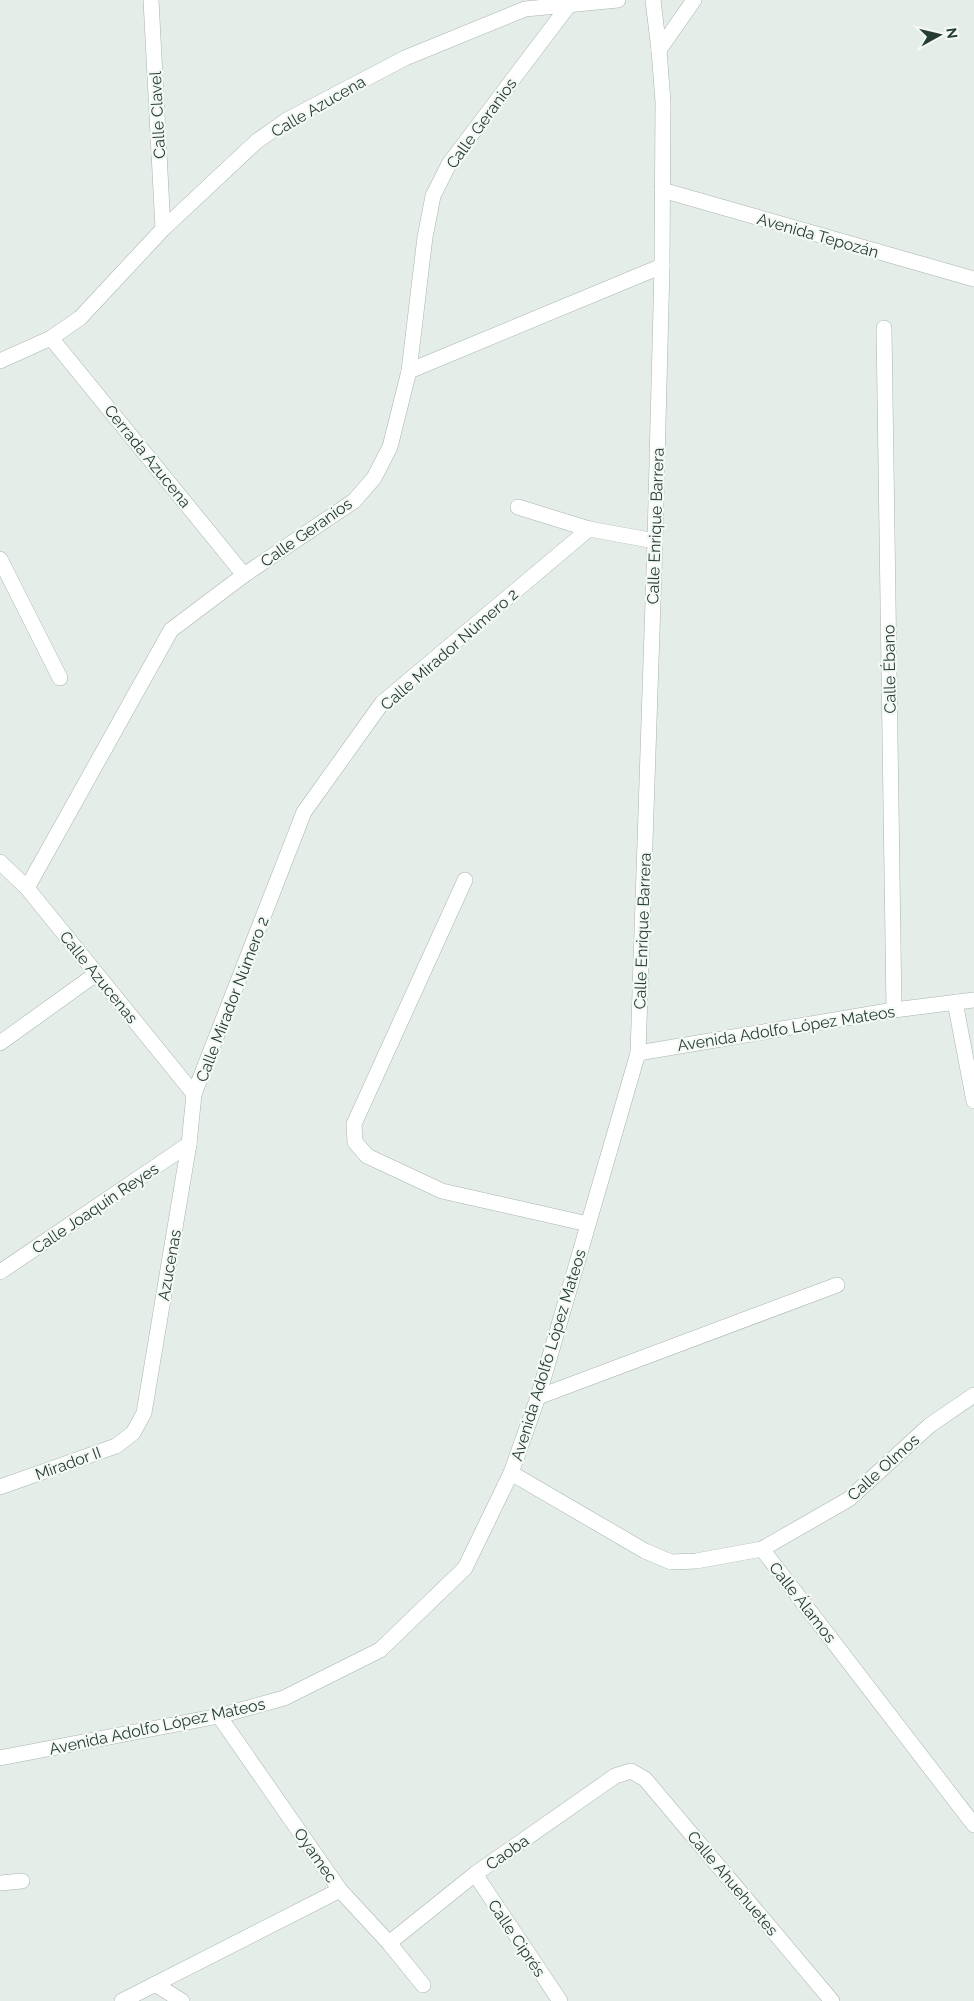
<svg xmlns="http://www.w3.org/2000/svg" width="974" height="2001" font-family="Raleway,sans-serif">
<rect width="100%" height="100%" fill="#e4ede8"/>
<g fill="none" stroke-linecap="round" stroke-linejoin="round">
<g stroke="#a7b5ae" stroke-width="16">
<g id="minor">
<path d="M 151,0 L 163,229"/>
<path d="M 659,50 L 694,0"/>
<path d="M 662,190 L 974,279"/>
<path d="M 884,328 L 894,1010"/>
<path d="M 51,338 L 244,575"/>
<path d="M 0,361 L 51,338 L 80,318 L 163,229 L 257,141 L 287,120 L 405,58 L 525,9 L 618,0"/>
<path d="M 409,371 L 662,266"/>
<path d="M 518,507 L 589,529"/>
<path d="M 0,559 L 60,678"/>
<path d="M 0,862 L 27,888 L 194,1094"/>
<path d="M 465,880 L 354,1124 L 355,1142 L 367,1156 L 442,1191 L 588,1224"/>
<path d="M 27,888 L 171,630 L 244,575 L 354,501 L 374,478 L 390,447 L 409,371 L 425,237 L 433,196 L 449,164 L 569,5"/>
<path d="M 955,1002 L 974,1101"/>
<path d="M 0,1043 L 96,974"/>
<path d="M 638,1053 L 894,1010 L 974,1000"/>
<path d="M 0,1272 L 189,1144"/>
<path d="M 538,1397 L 837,1285"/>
<path d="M 511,1473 L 645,1551 L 671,1562 L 696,1561 L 762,1549 L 849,1499 L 930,1425 L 974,1395"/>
<path d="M 0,1487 L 116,1446 L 133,1433 L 144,1413 L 189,1144 L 194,1094 L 304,812 L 382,703 L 589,529 L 655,541"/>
<path d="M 762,1549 L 974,1825"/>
<path d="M 219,1716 L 340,1890 L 389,1943 L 423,1985"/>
<path d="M 0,1758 L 219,1716 L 284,1698 L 380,1650 L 465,1568 L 511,1473 L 538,1397 L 638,1053 L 655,541 L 662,266 L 663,102 L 659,50 L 653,0"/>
<path d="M 475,1874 L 560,2001"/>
<path d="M 0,1883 L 22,1881"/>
<path d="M 389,1943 L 475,1874 L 615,1776 L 631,1771 L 645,1779 L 832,2001"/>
<path d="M 155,1984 L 182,2001"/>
<path d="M 122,2001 L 340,1890"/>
</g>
</g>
<use href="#minor" stroke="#fff" stroke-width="15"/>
</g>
<g text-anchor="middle" stroke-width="4.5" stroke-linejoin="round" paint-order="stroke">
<g font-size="16" fill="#253d32" stroke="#f5f9f6">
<text transform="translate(318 106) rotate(-30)" y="6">Calle Azucena</text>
<text transform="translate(157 115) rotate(-93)" y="6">Calle Clavel</text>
<text transform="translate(481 123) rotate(-54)" y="6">Calle Geranios</text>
<text transform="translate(818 235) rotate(16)" y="6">Avenida Tepozán</text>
<text transform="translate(148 456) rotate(51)" y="6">Cerrada Azucena</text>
<text transform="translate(655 526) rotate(-88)" y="6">Calle Enrique Barrera</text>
<text transform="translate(306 532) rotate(-35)" y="6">Calle Geranios</text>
<text transform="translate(449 649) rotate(-41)" y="6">Calle Mirador Número 2</text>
<text transform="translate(889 669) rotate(-91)" y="6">Calle Ébano</text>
<text transform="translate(642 931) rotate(-88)" y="6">Calle Enrique Barrera</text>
<text transform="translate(99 977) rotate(51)" y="6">Calle Azucenas</text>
<text transform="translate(232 999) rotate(-69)" y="6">Calle Mirador Número 2</text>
<text transform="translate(786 1028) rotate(-9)" y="6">Avenida Adolfo López Mateos</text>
<text transform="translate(95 1208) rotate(-34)" y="6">Calle Joaquín Reyes</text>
<text transform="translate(169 1265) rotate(-80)" y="6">Azucenas</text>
<text transform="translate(548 1355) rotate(-73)" y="6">Avenida Adolfo López Mateos</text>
<text transform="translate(68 1463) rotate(-20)" y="6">Mirador II</text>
<text transform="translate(883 1467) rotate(-42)" y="6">Calle Olmos</text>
<text transform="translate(803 1602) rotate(52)" y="6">Calle Álamos</text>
<text transform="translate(157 1726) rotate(-12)" y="6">Avenida Adolfo López Mateos</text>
<text transform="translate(507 1852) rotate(-35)" y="6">Caoba</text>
<text transform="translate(316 1855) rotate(55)" y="6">Oyamec</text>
<text transform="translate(733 1883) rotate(50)" y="6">Calle Ahuehuetes</text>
<text transform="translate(517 1938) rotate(56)" y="6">Calle Ciprés</text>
</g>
</g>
<g transform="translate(939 35) rotate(82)" stroke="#f5f9f6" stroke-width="4" paint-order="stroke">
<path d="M0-4L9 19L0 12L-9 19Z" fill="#253d32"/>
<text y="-8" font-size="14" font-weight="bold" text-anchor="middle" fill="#253d32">N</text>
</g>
</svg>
